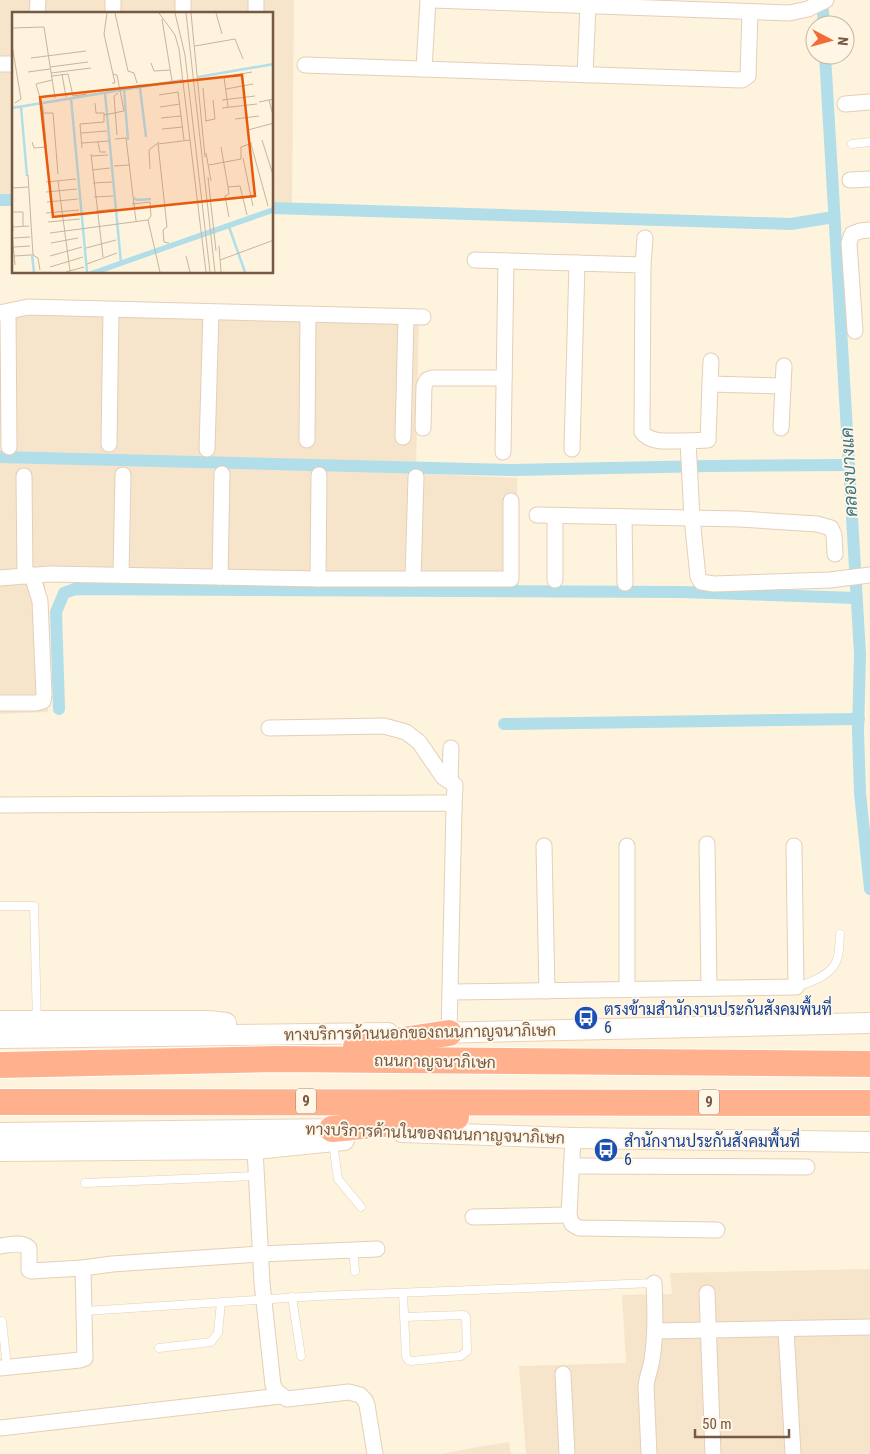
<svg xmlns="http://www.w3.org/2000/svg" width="870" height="1454" font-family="'Roboto Condensed',Sarabun,sans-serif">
<rect width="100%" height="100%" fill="#fef3dd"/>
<g fill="#f7e5cb">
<path d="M 0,0 L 294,0 L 292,205 L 273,204 L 272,14 L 14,14 L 14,203 L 0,203 Z"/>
<path d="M 0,308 L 419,311 L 416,473 L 517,478 L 519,588 L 380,591 L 45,581 L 48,712 L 0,714 Z"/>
<path d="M 870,1269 L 870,1454 L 526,1454 L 519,1366 L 626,1363 L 622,1295 L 672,1294 L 670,1273 Z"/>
<path d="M 509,1442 L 511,1454 L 442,1454 L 472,1448 Z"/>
</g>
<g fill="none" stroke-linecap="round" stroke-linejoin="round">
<g stroke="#b1dee9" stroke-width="12">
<path d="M 822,0 L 824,25"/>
<path d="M 825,55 L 860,654 L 858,732 L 860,793 L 870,889"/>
<path d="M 0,200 L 14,200"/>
<path d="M 272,208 L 791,224 L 834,217"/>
<path d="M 0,457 L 512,470 L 710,466 L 848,465"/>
<path d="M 59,709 L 56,612 L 64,593 L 75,589 L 681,592 L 856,598"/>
<path d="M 504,724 L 859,719"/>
</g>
<g stroke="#e3cfb9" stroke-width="9">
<g id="lane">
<path d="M 852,144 L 870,142"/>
<path d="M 0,906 L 34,906 L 37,1021"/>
<path d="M 796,987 C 809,983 830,976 836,962 C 840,955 839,942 840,934"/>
<path d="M 333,1143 L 338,1179 L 361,1207"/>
<path d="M 85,1183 L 256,1176"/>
<path d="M 353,1250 L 355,1271"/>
<path d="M 403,1293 L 406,1356 L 408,1360 L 412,1361 L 461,1356 L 467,1351 L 466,1317 L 464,1315 L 404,1317"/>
<path d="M 292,1297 L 301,1356"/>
<path d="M 85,1311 L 318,1296 L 654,1283"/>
<path d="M 2,1321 L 7,1367"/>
<path d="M 159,1348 L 211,1342 L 218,1333 L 221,1302"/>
</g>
</g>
<g stroke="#e3cfb9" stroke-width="17">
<g id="street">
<path d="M 183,0 L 183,14"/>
<path d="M 432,0 L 789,13 L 808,9 L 826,0"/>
<path d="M 37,14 L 38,0"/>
<path d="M 113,14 L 113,0"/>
<path d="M 256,14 L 256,0"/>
<path d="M 0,64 L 14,64"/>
<path d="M 305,65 L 742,80 L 748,76 L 750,12"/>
<path d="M 424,69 L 428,0"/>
<path d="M 585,75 L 588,5"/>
<path d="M 845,104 L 870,102"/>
<path d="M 850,180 L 870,179"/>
<path d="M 475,260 L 643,265 L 642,432 C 652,445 673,440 688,441"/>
<path d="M 643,265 L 645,238"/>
<path d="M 8,312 L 9,447"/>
<path d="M 0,313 L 28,307 L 423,317"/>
<path d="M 855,331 L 849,243 L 852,234 L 860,231 L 870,230"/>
<path d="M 710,384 L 711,361"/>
<path d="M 783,386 L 710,384 L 708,440 L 688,441 L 692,518 L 698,577 L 701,582 L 714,584 L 830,580 L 870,575"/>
<path d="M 423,428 L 424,386 L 427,380 L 432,378 L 504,378"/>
<path d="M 781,428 L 784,366"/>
<path d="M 403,437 L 406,317"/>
<path d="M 307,440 L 308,314"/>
<path d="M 109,444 L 111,310"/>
<path d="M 207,449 L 211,312"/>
<path d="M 572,449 L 577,263"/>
<path d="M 503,452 L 506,261"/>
<path d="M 24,476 L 25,576"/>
<path d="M 537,515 L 740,519 L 817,524 L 831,528 L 834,535 L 835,554"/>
<path d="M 624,517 L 625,583"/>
<path d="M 121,575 L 123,475"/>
<path d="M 220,577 L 222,474"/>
<path d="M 0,578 L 49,574 L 318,579 L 511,579 L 511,501"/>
<path d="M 318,579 L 319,475"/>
<path d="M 413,579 L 416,477"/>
<path d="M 555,580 L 555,516"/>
<path d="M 0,703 L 36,703 L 43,701 L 44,695 L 40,601 L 32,575"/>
<path d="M 269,728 L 384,726 L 406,732 L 419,742 L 443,777 L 455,785 L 454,808"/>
<path d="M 450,781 L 451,748"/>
<path d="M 0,805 L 447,803 L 454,808 L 449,1033"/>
<path d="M 707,844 L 709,988"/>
<path d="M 544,846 L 547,991"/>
<path d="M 627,846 L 627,989"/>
<path d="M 450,992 L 796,987 L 794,846"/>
<path d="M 573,1138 L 569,1215 L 572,1224 L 579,1228 L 717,1230"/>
<path d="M 255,1149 L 262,1283 L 273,1385 L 277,1392 L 287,1399 L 349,1392 L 360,1395 L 365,1400 L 367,1405 L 375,1454"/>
<path d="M 571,1166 L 807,1167"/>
<path d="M 473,1217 L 569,1215"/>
<path d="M 0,1246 C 9,1245 22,1241 29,1248 L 29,1270 L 31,1271 L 83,1268"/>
<path d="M 707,1293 L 713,1454"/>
<path d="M 786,1329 L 793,1454"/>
<path d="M 655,1331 L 870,1327"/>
<path d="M 0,1368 L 80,1360 L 85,1358 L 83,1268 L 112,1264 L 260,1254 L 377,1249"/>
<path d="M 563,1374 L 567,1454"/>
<path d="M 0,1428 L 281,1396"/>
<path d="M 649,1454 L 646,1386 C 647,1376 651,1368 652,1359 C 656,1334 655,1308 654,1283"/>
</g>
</g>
<g stroke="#ebd2b8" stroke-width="22">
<g id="secondary">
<path d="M 0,1021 L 209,1021 L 226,1023"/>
<path d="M 435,1033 L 870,1023"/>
<path d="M 0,1038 L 388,1033"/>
<path d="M 402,1132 L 573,1138 L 870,1142"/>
<path d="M 0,1133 L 346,1129"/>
<path d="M 0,1151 L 255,1149 L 344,1140"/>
</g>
</g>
<g stroke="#fff" stroke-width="28">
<g id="highway">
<path d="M 356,1047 L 449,1033"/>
<path d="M 0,1065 L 276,1059 L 870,1064"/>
<path d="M 0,1102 L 870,1103"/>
<path d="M 332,1129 L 456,1117"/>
</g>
</g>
<use href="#lane" stroke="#fff" stroke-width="8"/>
<use href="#street" stroke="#fff" stroke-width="15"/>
<use href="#secondary" stroke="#fff" stroke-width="20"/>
<use href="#highway" stroke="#ffb18e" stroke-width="26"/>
</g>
<defs>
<g id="bus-disc" transform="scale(1.25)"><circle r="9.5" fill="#1a4fb4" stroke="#fff6e6"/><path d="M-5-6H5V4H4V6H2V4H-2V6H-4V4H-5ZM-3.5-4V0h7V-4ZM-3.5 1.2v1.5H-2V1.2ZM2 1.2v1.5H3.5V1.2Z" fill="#fff"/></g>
</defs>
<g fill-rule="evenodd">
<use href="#bus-disc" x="586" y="1018"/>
<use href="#bus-disc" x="606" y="1150"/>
</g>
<g text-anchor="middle" stroke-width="4" stroke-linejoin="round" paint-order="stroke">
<g fill="#fff6e6" stroke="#9f8775" stroke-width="1">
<rect x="296" y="1088.5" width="20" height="25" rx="4"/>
<rect x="699" y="1089.5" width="20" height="25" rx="4"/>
</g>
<g font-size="15" font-weight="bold" fill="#765844">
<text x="306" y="1106">9</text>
<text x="709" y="1107">9</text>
</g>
<g font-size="16" fill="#164399" stroke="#fff6e6" text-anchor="start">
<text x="604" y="1015">ตรงข้ามสำนักงานประกันสังคมพื้นที่<tspan x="604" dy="18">6</tspan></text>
<text x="624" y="1147">สำนักงานประกันสังคมพื้นที่<tspan x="624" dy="18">6</tspan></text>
</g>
<g font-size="16" fill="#765844" stroke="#fff6e6">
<text transform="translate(420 1032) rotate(-1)" y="6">ทางบริการด้านนอกของถนนกาญจนาภิเษก</text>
<text transform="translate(435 1061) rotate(1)" y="6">ถนนกาญจนาภิเษก</text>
<text transform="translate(435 1133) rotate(2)" y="6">ทางบริการด้านในของถนนกาญจนาภิเษก</text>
</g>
<g font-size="18" font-style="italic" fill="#397585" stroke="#fff6e6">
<text transform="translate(849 472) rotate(-93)" y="6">คลองบางแค</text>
</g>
</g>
<g transform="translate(12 12)">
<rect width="261" height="261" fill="#fef3dd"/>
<path d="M 261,195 L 261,201 L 91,260 L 76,260 Z" fill="#b1dee9"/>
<path fill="none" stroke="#b1dee9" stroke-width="2.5" d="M 186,65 L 262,52M 128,76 L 134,125M 112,78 L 116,128M 93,81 L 109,251M 59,86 L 75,260M 9,95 L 15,164M 0,96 L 171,68M 122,186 L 125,188 L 139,187M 217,215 L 233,260M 203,219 L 262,198M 145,240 L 188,224M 20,242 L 22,260M 88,260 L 141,241"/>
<path fill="none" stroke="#c8b5a0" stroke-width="1" d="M 95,1 L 92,22 L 103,71 L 100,71M 103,1 L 116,59 L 122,61 L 125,71M 147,1 L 163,23 L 167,37 L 194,260M 163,1 L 173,43 L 198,260M 174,1 L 203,260M 179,1 L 193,145M 204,1 L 210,22M 150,7 L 160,69M 0,16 L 32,15 L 43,86M 0,33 L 9,87 L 3,91M 183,34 L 223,27 L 231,47M 19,46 L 74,39M 139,51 L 142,59 L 158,58M 38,55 L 76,50M 16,60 L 38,57M 39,61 L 79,56M 50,62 L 54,85M 40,64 L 56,62 L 61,84 L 75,82M 191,76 L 194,109M 214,77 L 241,72M 147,83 L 166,80 L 172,128M 210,88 L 243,84M 257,88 L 262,107M 247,90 L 262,87M 83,91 L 84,101 L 92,101 L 92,103 L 112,99 L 105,63 L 101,62M 148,95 L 168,92M 216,95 L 212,65 L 240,60M 210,96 L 245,92M 32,101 L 41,101 L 46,162M 149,106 L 169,104M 223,107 L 247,104M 193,109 L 203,107 L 201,88M 150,117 L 171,115M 236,118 L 262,111M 69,121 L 95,119M 105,123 L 102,84 L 106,81M 103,127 L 114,126 L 124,209M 250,128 L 262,166M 20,130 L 22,136 L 34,135M 86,130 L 88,140 L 94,140M 70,131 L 97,129M 239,132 L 256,194M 209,135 L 216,175 L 228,174 L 235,203M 70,136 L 68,112 L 92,110 L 92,103M 194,141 L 199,169M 79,142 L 91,245M 79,144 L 96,143M 231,146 L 241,194M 197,153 L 229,147 L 229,135 L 240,131M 102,154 L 117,153M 138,157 L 137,138 L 147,130M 36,158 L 31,96 L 24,72 L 40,68M 80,158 L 98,156M 16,163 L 21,243 L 26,246 L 28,258M 196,165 L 204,239M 46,169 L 58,259M 34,170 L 64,167M 81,171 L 100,170M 216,175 L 217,182 L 213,184 L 217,205M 0,176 L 17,175M 34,180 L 65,177M 82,185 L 101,184M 35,190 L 66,187M 120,192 L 138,190 L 139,204 L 136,208 L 148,260M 84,199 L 103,197M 0,200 L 11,200 L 11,214M 0,200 L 1,219M 34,201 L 67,198M 36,210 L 68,207M 1,215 L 17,214M 0,221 L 3,253M 38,221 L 136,208M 1,226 L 18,225M 39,231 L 66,226M 157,231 L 152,230 L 151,218 L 155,215 L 146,132 L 178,128M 207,234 L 209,260M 2,235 L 18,234M 74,236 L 104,228M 2,244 L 19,243M 38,244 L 70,235M 174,244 L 178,260M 208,248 L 262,228M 75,252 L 105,241M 38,255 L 71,245M 54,260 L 72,255"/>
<path fill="#e8590c" fill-opacity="0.15" stroke="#e8590c" stroke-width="2.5" d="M 230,63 L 243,184 L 41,205 L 28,85 Z"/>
<rect width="261" height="261" fill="none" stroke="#765844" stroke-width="2.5"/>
</g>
<g transform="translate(830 40) rotate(96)"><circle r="24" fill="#fff6e6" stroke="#c8b7a5"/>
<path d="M0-4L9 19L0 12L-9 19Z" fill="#f56936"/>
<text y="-8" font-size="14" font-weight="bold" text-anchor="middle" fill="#765844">N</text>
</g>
<path d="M695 1429v8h94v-8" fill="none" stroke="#765844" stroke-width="2.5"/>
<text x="702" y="1429" font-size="15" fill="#765844" stroke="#fff6e6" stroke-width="4" paint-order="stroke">50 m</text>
</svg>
